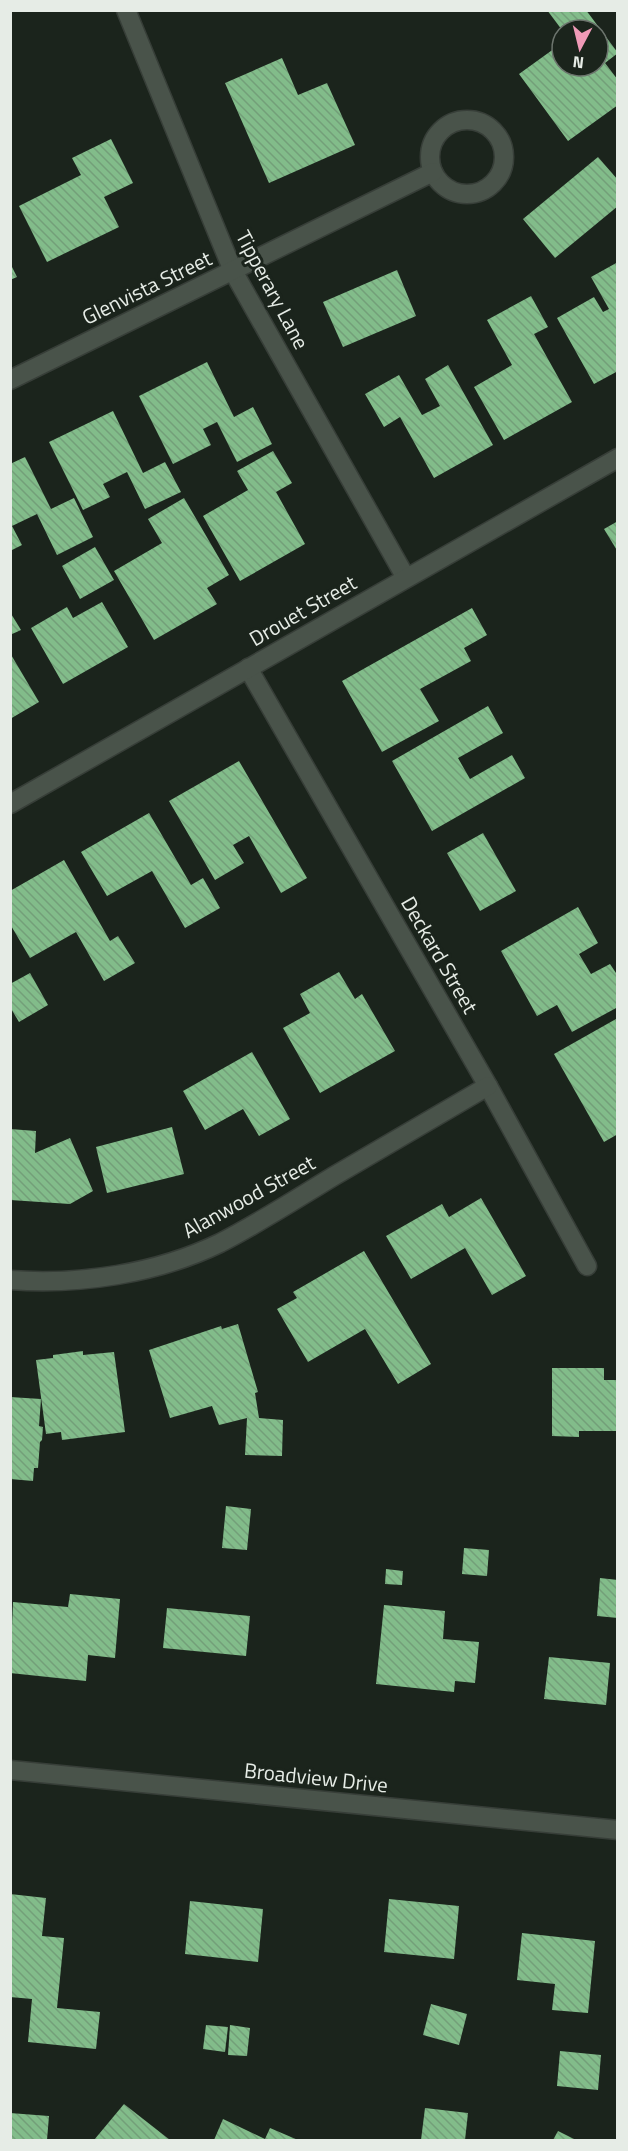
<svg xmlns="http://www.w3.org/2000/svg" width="628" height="2151" font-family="'Titillium Web',sans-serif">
<defs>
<pattern id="building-back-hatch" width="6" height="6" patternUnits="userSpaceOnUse" patternTransform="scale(1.5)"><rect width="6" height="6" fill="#82bc8a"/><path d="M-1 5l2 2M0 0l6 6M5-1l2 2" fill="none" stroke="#739f79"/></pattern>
</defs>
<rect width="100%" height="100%" fill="#1b241c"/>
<g fill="url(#building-back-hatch)">
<path d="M 547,10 L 586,10 L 618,53 L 605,63 L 618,80 L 618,105 L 568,141 L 519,74 L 562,43 L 562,66 L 598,66 L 598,30 L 562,30 Z"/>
<path d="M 282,58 L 298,95 L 327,83 L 355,145 L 269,183 L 225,83 Z"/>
<path d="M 111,139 L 133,183 L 104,197 L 119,227 L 47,262 L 19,206 L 81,175 L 72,158 Z"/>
<path d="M 598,157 L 618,180 L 618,206 L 555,258 L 523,219 Z"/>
<path d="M 618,262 L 618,371 L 594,384 L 557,318 L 594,297 L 603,312 L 609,309 L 591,277 Z"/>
<path d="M 10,263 L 17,277 L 10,280 Z"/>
<path d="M 397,270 L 416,316 L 343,347 L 323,302 Z"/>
<path d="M 531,296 L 548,327 L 534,334 L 572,402 L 504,440 L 474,387 L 512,365 L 487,320 Z"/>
<path d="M 207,362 L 234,417 L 253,407 L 272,444 L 237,462 L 217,422 L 203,429 L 211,445 L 173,464 L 139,396 Z"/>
<path d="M 448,365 L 493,445 L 434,478 L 400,417 L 384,427 L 365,394 L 399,375 L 422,415 L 440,406 L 425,379 Z"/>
<path d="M 113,411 L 143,473 L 165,462 L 181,492 L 145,509 L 127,472 L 103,484 L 110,497 L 83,510 L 49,442 Z"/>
<path d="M 273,451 L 292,483 L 276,492 L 305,544 L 240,581 L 203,516 L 248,490 L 237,471 Z"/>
<path d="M 25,457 L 51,509 L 74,498 L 93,537 L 57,555 L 37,514 L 12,526 L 22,545 L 10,551 L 10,464 Z"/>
<path d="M 184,498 L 229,575 L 207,588 L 217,604 L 154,640 L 114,571 L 162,543 L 148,519 Z"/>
<path d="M 618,521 L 618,552 L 604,529 Z"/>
<path d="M 95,547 L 114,580 L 80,599 L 62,566 Z"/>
<path d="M 102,602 L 128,647 L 63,684 L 31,628 L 67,607 L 73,618 Z"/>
<path d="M 472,608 L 487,635 L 464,648 L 471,661 L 420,689 L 439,721 L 382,752 L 342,681 Z"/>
<path d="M 10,612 L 21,630 L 10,635 Z"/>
<path d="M 10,653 L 39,702 L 10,719 Z"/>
<path d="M 488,706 L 503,733 L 458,758 L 470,779 L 512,755 L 525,778 L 432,831 L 392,761 Z"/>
<path d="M 239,761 L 307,878 L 281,893 L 249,836 L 233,845 L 244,863 L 215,880 L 169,801 Z"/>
<path d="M 149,813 L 191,885 L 203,878 L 220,908 L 185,928 L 152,871 L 107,896 L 81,852 Z"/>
<path d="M 483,833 L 516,891 L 480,911 L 447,853 Z"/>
<path d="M 64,860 L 110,941 L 118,936 L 135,963 L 104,981 L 76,932 L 30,958 L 10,924 L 10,891 Z"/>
<path d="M 578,907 L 598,943 L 579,954 L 591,974 L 610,964 L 618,976 L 618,1007 L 572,1032 L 557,1005 L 537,1016 L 501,951 Z"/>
<path d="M 339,972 L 355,999 L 362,994 L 395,1051 L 320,1093 L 283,1028 L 310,1013 L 300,994 Z"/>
<path d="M 30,973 L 48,1005 L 19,1022 L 10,1007 L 10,984 Z"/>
<path d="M 616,1019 L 618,1134 L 604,1142 L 554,1054 Z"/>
<path d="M 252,1052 L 290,1119 L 259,1136 L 243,1109 L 205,1130 L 183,1091 Z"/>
<path d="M 172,1127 L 184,1174 L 107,1193 L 96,1147 Z"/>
<path d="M 10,1129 L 36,1131 L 35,1153 L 70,1138 L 93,1191 L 70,1204 L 10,1200 Z"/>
<path d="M 481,1198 L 526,1276 L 492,1295 L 465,1248 L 411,1279 L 386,1236 L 442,1204 L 449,1217 Z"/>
<path d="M 364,1251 L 431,1364 L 398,1384 L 365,1329 L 308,1362 L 277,1309 L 297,1298 L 293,1292 Z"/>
<path d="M 238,1324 L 258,1392 L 255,1393 L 259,1418 L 283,1420 L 282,1456 L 245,1455 L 247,1418 L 219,1425 L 212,1406 L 170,1418 L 149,1350 L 221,1326 L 222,1329 Z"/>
<path d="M 83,1351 L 83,1355 L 114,1352 L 125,1432 L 62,1440 L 61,1432 L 46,1434 L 36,1360 L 53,1358 L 53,1355 Z"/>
<path d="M 552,1368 L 604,1368 L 604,1380 L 618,1380 L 618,1431 L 579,1431 L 579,1437 L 552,1436 Z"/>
<path d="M 10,1397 L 41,1399 L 39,1426 L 43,1427 L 42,1440 L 40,1442 L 38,1468 L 34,1468 L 33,1481 L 10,1479 Z"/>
<path d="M 226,1506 L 251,1509 L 247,1550 L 222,1548 Z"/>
<path d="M 464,1548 L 489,1550 L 487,1576 L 462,1574 Z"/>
<path d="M 386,1569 L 403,1571 L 402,1585 L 385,1584 Z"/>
<path d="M 600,1578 L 618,1580 L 618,1618 L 597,1616 Z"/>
<path d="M 70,1594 L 120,1599 L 115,1658 L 88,1655 L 86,1681 L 10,1673 L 13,1602 L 68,1607 Z"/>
<path d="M 384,1605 L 445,1611 L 443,1639 L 479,1642 L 475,1683 L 455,1681 L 454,1692 L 376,1684 Z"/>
<path d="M 167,1608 L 250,1616 L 246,1656 L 163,1648 Z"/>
<path d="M 549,1657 L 610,1663 L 606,1705 L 544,1699 Z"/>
<path d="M 10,1894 L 46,1898 L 42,1936 L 64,1938 L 57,2008 L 100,2012 L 96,2049 L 28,2042 L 32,1999 L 10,1997 Z"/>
<path d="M 389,1899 L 459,1906 L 454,1959 L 384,1952 Z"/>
<path d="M 190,1901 L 263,1909 L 258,1962 L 185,1954 Z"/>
<path d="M 522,1933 L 595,1941 L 588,2013 L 552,2010 L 555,1984 L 517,1980 Z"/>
<path d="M 431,2004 L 467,2014 L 459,2045 L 423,2035 Z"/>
<path d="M 206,2025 L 228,2027 L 225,2052 L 203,2049 Z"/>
<path d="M 230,2025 L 250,2028 L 247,2056 L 228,2055 Z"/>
<path d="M 560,2051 L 601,2055 L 598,2090 L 557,2086 Z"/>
<path d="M 124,2104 L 170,2140 L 94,2140 Z"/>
<path d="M 425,2108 L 468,2113 L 465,2140 L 421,2140 Z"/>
<path d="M 10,2113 L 49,2116 L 47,2140 L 10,2140 Z"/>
<path d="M 223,2119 L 265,2139 L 270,2128 L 298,2140 L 214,2140 Z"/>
<path d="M 558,2131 L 576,2140 L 553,2140 Z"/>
</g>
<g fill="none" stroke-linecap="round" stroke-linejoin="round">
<g stroke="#373e38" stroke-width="21">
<g id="minor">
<path d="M 126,10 L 233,271 L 406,578"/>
<circle cx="467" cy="157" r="37"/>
<path d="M 10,380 L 433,172"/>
<path d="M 248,668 L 488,1086 L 587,1266"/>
<path d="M 10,804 L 618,458"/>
<path d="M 10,1280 C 80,1285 156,1274 220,1243 C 259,1223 296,1199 334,1176 C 385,1146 437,1116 488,1086"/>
<path d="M 10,1770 L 618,1830"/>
</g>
</g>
<use href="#minor" stroke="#49534a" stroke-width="18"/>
</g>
<g text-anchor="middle" stroke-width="6" stroke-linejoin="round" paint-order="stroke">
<g font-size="21" fill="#e6ece6" stroke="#1b241c">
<text transform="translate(147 288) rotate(-26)" y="7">Glenvista Street</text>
<text transform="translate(272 290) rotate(62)" y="7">Tipperary Lane</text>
<text transform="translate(303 611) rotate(-30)" y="7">Drouet Street</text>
<text transform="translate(439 955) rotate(60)" y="7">Deckard Street</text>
<text transform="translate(249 1197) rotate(-29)" y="7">Alanwood Street</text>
<text transform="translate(316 1778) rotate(6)" y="7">Broadview Drive</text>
</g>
</g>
<rect width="628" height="2151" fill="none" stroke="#e6ece6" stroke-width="24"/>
<g transform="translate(580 48) rotate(187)"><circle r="28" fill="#1b241c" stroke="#6c746d" stroke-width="1.5"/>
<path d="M0-4.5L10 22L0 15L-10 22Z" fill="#f09ab7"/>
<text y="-9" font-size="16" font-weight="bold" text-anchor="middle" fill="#e6ece6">N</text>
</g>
</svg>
